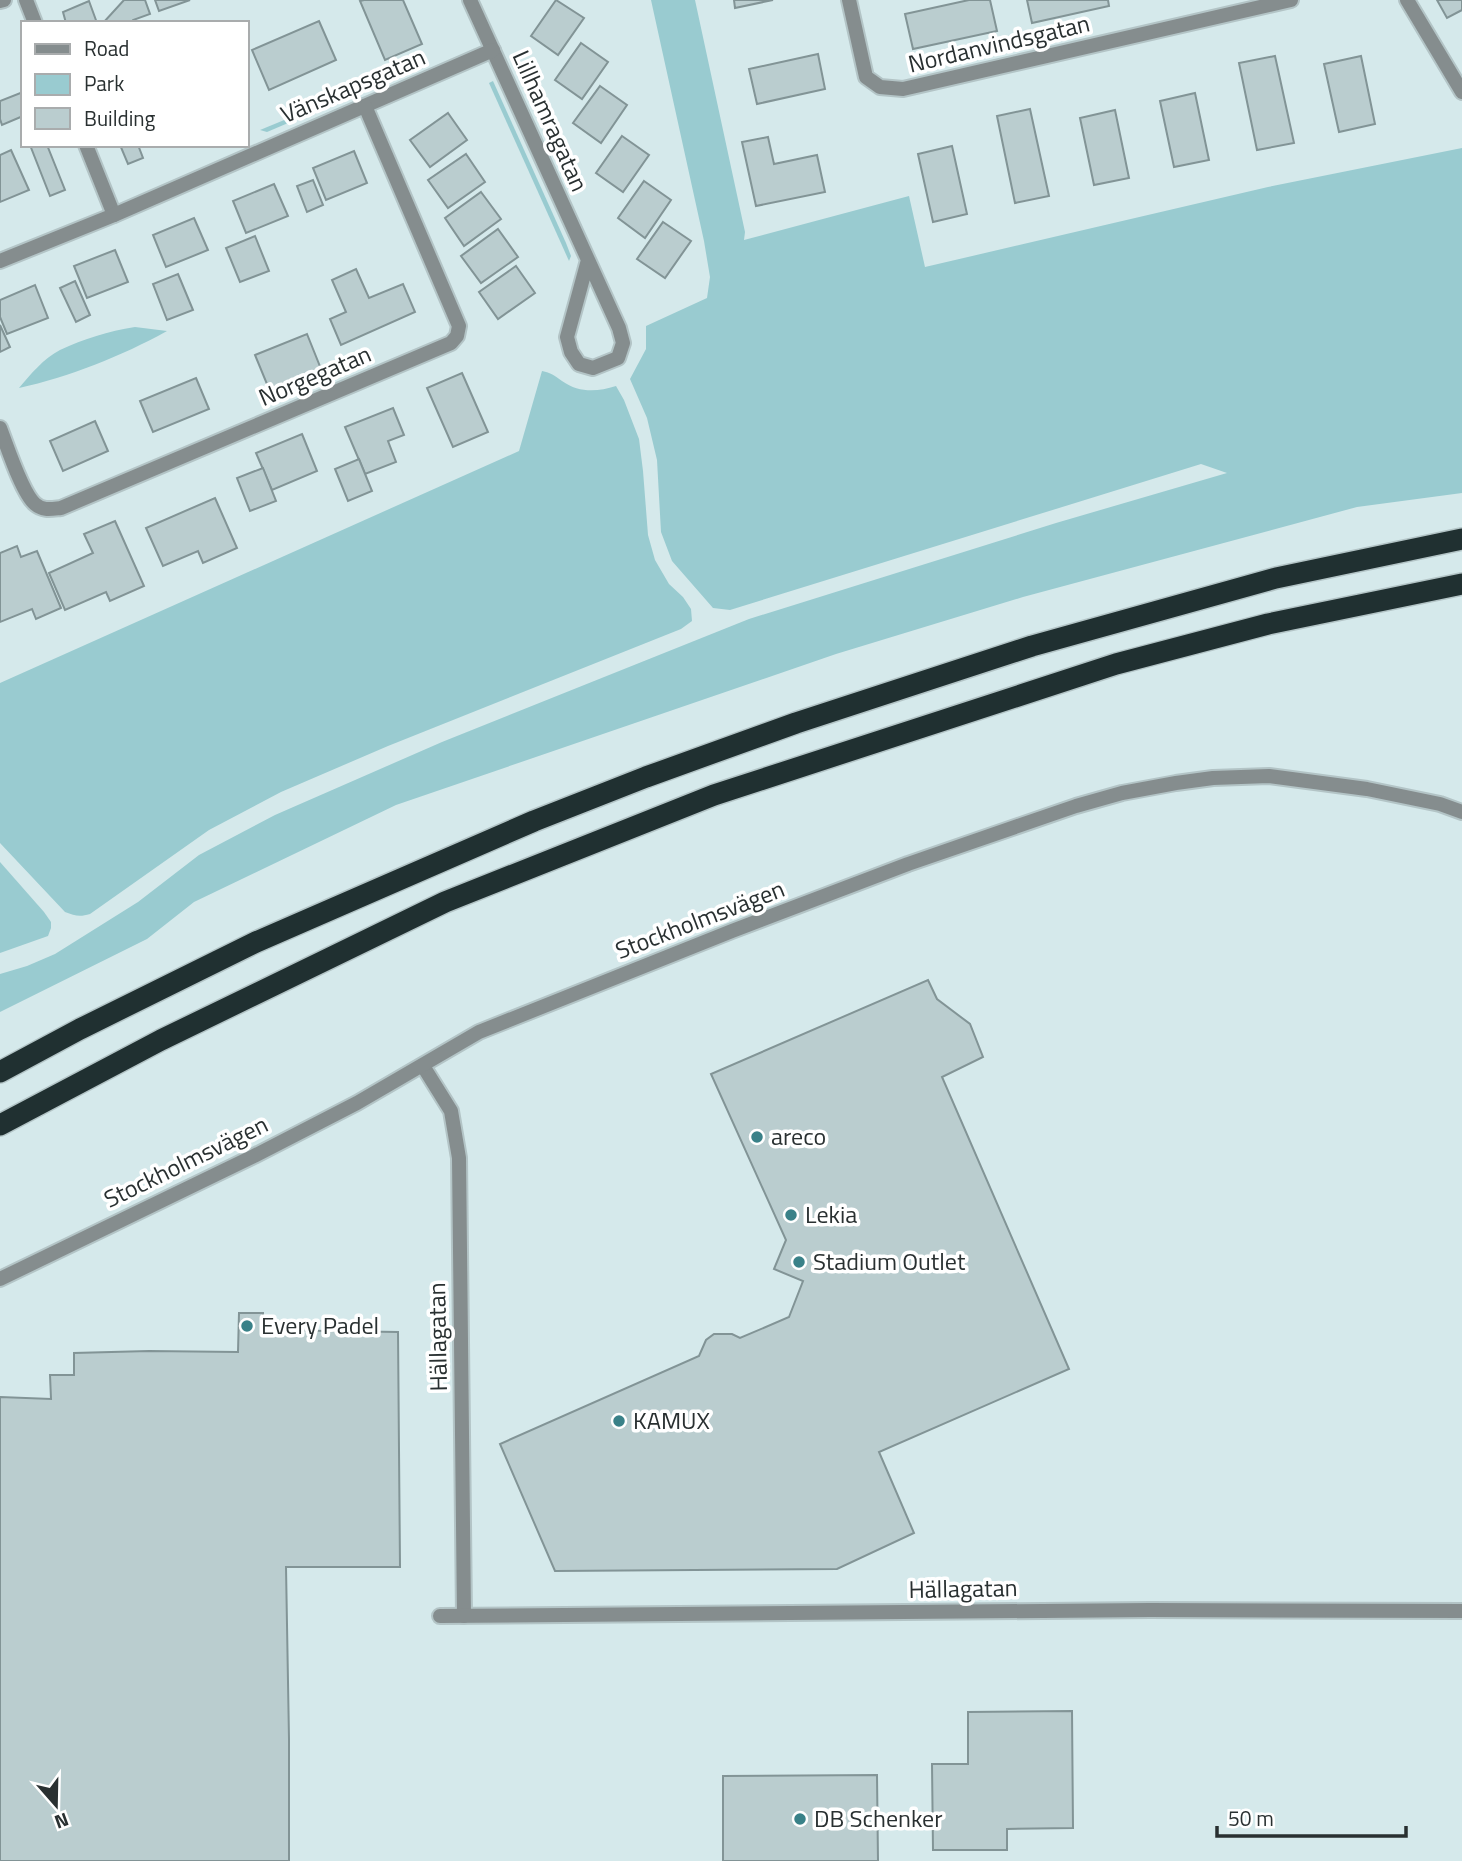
<svg xmlns="http://www.w3.org/2000/svg" width="1462" height="1861" font-family="'Titillium Web',sans-serif">
<rect width="100%" height="100%" fill="#d5e9eb"/>
<g fill="#99cbd0">
<path d="M 651,0 L 695,0 L 745,232 L 744,240 L 909,196 L 925,267 L 1268,187 L 1462,148 L 1462,493 L 1357,507 L 1023,597 L 836,654 L 396,805 L 194,902 L 147,939 L 0,1012 L 0,974 L 27,966 L 55,954 L 138,902 L 199,855 L 275,815 L 442,742 L 749,619 L 1056,523 L 1227,473 L 1201,464 L 730,610 L 713,608 L 672,561 L 661,532 L 657,460 L 647,418 L 630,379 L 646,349 L 646,326 L 707,298 L 710,277 L 704,241 Z"/>
<path d="M 493,81 L 566,243 L 571,256 L 569,261 L 489,83 Z"/>
<path d="M 374,83 L 375,86 L 267,132 L 260,130 Z"/>
<path d="M 135,327 L 167,331 C 122,356 69,377 19,388 C 30,375 44,358 60,350 C 84,339 108,331 135,327 Z"/>
<path d="M 542,371 C 551,373 554,375 562,381 C 579,393 597,392 616,386 L 624,400 L 639,439 L 643,471 L 648,535 L 655,560 L 669,584 L 683,597 L 691,609 L 692,621 L 681,629 L 388,746 L 281,792 L 209,830 L 90,914 C 80,917 75,916 65,912 L 0,843 L 0,683 L 519,451 Z"/>
<path d="M 0,862 L 44,912 L 51,922 L 51,928 L 48,936 L 0,953 Z"/>
</g>
<g fill="#bacdcf" stroke="#829496" stroke-width="2">
<path d="M 124,0 L 145,0 L 150,14 L 133,20 L 131,23 L 103,23 Z"/>
<path d="M 155,0 L 190,0 L 159,11 Z"/>
<path d="M 364,0 L 403,0 L 422,44 L 385,60 L 360,1 Z"/>
<path d="M 556,0 L 584,18 L 558,55 L 531,36 Z"/>
<path d="M 734,0 L 773,0 L 735,8 Z"/>
<path d="M 969,0 L 990,0 L 997,31 L 913,49 L 905,14 Z"/>
<path d="M 1027,0 L 1108,0 L 1109,6 L 1032,23 Z"/>
<path d="M 1437,0 L 1462,0 L 1462,10 L 1447,18 Z"/>
<path d="M 89,1 L 97,23 L 66,23 L 63,12 Z"/>
<path d="M 319,21 L 336,60 L 269,90 L 252,50 Z"/>
<path d="M 581,43 L 608,62 L 582,99 L 555,80 Z"/>
<path d="M 818,54 L 825,89 L 757,104 L 749,69 Z"/>
<path d="M 1275,56 L 1294,143 L 1257,150 L 1239,63 Z"/>
<path d="M 1361,56 L 1375,124 L 1339,132 L 1324,64 Z"/>
<path d="M 600,86 L 627,105 L 601,143 L 573,123 Z"/>
<path d="M 23,92 L 23,116 L 2,125 L 0,119 L 0,101 Z"/>
<path d="M 1195,93 L 1209,160 L 1174,167 L 1160,101 Z"/>
<path d="M 1030,109 L 1049,196 L 1015,203 L 997,116 Z"/>
<path d="M 1115,110 L 1129,178 L 1094,185 L 1080,118 Z"/>
<path d="M 448,113 L 467,140 L 430,167 L 410,140 Z"/>
<path d="M 622,136 L 649,155 L 623,192 L 596,173 Z"/>
<path d="M 768,137 L 774,164 L 817,155 L 825,192 L 756,206 L 742,142 Z"/>
<path d="M 30,145 L 47,145 L 65,190 L 50,196 Z"/>
<path d="M 120,145 L 138,145 L 143,158 L 128,164 Z"/>
<path d="M 952,146 L 967,214 L 933,222 L 918,154 Z"/>
<path d="M 11,150 L 29,190 L 0,202 L 0,155 Z"/>
<path d="M 354,151 L 367,183 L 326,200 L 313,168 Z"/>
<path d="M 466,154 L 485,182 L 448,208 L 428,180 Z"/>
<path d="M 313,180 L 323,205 L 307,212 L 297,186 Z"/>
<path d="M 644,181 L 671,200 L 645,238 L 618,218 Z"/>
<path d="M 274,184 L 288,216 L 246,233 L 233,201 Z"/>
<path d="M 481,192 L 501,219 L 464,246 L 445,218 Z"/>
<path d="M 194,218 L 208,250 L 166,267 L 153,235 Z"/>
<path d="M 663,222 L 691,241 L 665,278 L 637,259 Z"/>
<path d="M 498,229 L 518,257 L 481,283 L 461,256 Z"/>
<path d="M 255,236 L 269,271 L 240,282 L 226,248 Z"/>
<path d="M 115,250 L 128,282 L 87,298 L 74,266 Z"/>
<path d="M 516,266 L 535,293 L 498,319 L 479,292 Z"/>
<path d="M 356,269 L 369,298 L 403,284 L 415,312 L 341,345 L 330,319 L 346,312 L 332,280 Z"/>
<path d="M 178,274 L 193,310 L 167,320 L 153,284 Z"/>
<path d="M 75,281 L 90,315 L 76,322 L 60,288 Z"/>
<path d="M 35,285 L 48,318 L 7,334 L 0,317 L 0,300 Z"/>
<path d="M 0,325 L 10,347 L 0,352 Z"/>
<path d="M 307,334 L 321,369 L 269,389 L 255,355 Z"/>
<path d="M 462,373 L 488,432 L 453,447 L 427,388 Z"/>
<path d="M 196,378 L 209,409 L 153,432 L 140,401 Z"/>
<path d="M 393,408 L 404,435 L 388,441 L 396,462 L 365,474 L 345,427 Z"/>
<path d="M 95,421 L 108,451 L 63,471 L 50,441 Z"/>
<path d="M 302,434 L 317,471 L 272,490 L 256,453 Z"/>
<path d="M 359,459 L 372,491 L 348,501 L 335,469 Z"/>
<path d="M 263,468 L 276,501 L 250,511 L 237,478 Z"/>
<path d="M 215,498 L 237,548 L 203,563 L 198,551 L 163,566 L 146,528 Z"/>
<path d="M 115,521 L 144,586 L 110,601 L 106,592 L 65,610 L 49,573 L 93,553 L 84,534 Z"/>
<path d="M 17,546 L 21,557 L 37,551 L 61,608 L 36,619 L 32,609 L 0,622 L 0,553 Z"/>
<path d="M 928,980 L 937,999 L 970,1024 L 983,1057 L 942,1077 L 1069,1369 L 879,1452 L 914,1533 L 837,1569 L 555,1571 L 500,1444 L 699,1356 L 706,1340 L 714,1334 L 732,1334 L 740,1338 L 789,1317 L 803,1281 L 774,1269 L 786,1240 L 711,1074 Z"/>
<path d="M 239,1313 L 263,1313 L 263,1330 L 398,1332 L 400,1567 L 286,1567 L 289,1739 L 289,1861 L 0,1861 L 0,1397 L 51,1399 L 50,1375 L 74,1375 L 74,1353 L 149,1351 L 238,1352 Z"/>
<path d="M 1072,1711 L 1073,1828 L 1007,1829 L 1007,1850 L 933,1850 L 932,1764 L 968,1764 L 968,1712 Z"/>
<path d="M 877,1775 L 878,1861 L 723,1861 L 723,1776 Z"/>
</g>
<g fill="none" stroke-linecap="round" stroke-linejoin="round">
<g stroke="#b3c4c6" stroke-width="18">
<g id="minor">
<path d="M 26,0 L 35,23"/>
<path d="M 470,0 L 619,328 L 623,343 L 618,358 L 593,368 L 579,364 L 571,352 L 567,337 L 588,260"/>
<path d="M 849,0 L 866,77 L 880,87 L 903,89 L 1291,0"/>
<path d="M 1407,0 L 1462,92"/>
<path d="M 0,1 L 4,0"/>
<path d="M 86,145 L 114,215"/>
<path d="M 0,261 L 114,215 L 493,50"/>
<path d="M 0,428 C 7,446 22,493 35,504 C 43,511 51,509 61,508 L 451,343 L 457,336 L 459,326 L 365,106"/>
<path d="M 423,1066 L 451,1111 L 459,1158 L 464,1616"/>
<path d="M 440,1616 L 1150,1610 L 1462,1611"/>
</g>
</g>
<g stroke="#b3c4c6" stroke-width="18">
<path id="tertiary" d="M 0,1279 L 254,1156 L 357,1103 L 479,1032 L 732,931 L 908,864 L 1076,806 L 1122,793 L 1176,783 L 1213,778 L 1269,776 L 1367,789 L 1440,804 L 1462,812"/>
</g>
<g stroke="#b3c4c6" stroke-width="24">
<g id="motorway">
<path d="M 0,1072 L 80,1029 L 256,942 L 534,821 L 646,777 L 796,723 L 1032,646 L 1276,578 L 1462,539"/>
<path d="M 0,1125 L 161,1040 L 445,902 L 714,795 L 1116,664 L 1268,624 L 1462,584"/>
</g>
</g>
<use href="#minor" stroke="#858d8e" stroke-width="14"/>
<use href="#tertiary" stroke="#858d8e" stroke-width="14"/>
<use href="#motorway" stroke="#203031" stroke-width="21"/>
</g>
<g fill="#398188" stroke="#fff" stroke-width="2.5">
<circle cx="757" cy="1137" r="7"/>
<circle cx="791" cy="1215" r="7"/>
<circle cx="799" cy="1262" r="7"/>
<circle cx="247" cy="1326" r="7"/>
<circle cx="619" cy="1421" r="7"/>
<circle cx="800" cy="1819" r="7"/>
</g>
<g text-anchor="middle" stroke-width="7" stroke-linejoin="round" paint-order="stroke">
<g font-size="24" fill="#293031" stroke="#fff">
<text transform="translate(999 44) rotate(-13)" y="8">Nordanvindsgatan</text>
<text transform="translate(353 86) rotate(-23)" y="8">Vänskapsgatan</text>
<text transform="translate(550 121) rotate(66)" y="8">Lillhamragatan</text>
<text transform="translate(315 376) rotate(-23)" y="8">Norgegatan</text>
<text transform="translate(700 920) rotate(-21)" y="8">Stockholmsvägen</text>
<text transform="translate(186 1162) rotate(-26)" y="8">Stockholmsvägen</text>
<text transform="translate(438 1337) rotate(-91)" y="8">Hällagatan</text>
<text transform="translate(963 1589) rotate(-1)" y="8">Hällagatan</text>
</g>
<g font-size="24" fill="#293031" stroke="#fff" text-anchor="start">
<text x="771" y="1145">areco</text>
<text x="805" y="1223">Lekia</text>
<text x="813" y="1270">Stadium Outlet</text>
<text x="261" y="1334">Every Padel</text>
<text x="633" y="1429">KAMUX</text>
<text x="814" y="1827">DB Schenker</text>
</g>
</g>
<rect x="21" y="21" width="228" height="126" fill="#ffffff" stroke="#a9acad" stroke-width="2"/>
<rect x="35" y="44" width="35" height="10" fill="#858d8e" stroke="#a9acad" stroke-width="2"/>
<text x="84" y="56" font-size="21" fill="#293031">Road</text>
<rect x="35" y="74" width="35" height="21" fill="#99cbd0" stroke="#a9acad" stroke-width="2"/>
<text x="84" y="91" font-size="21" fill="#293031">Park</text>
<rect x="35" y="108" width="35" height="21" fill="#bacdcf" stroke="#a9acad" stroke-width="2"/>
<text x="84" y="126" font-size="21" fill="#293031">Building</text>
<g transform="translate(56 1805) rotate(160)" stroke="#ffffff" stroke-width="5" paint-order="stroke">
<path d="M0-5L12 26L0 18L-12 26Z" fill="#293031"/>
<text y="-10" font-size="19" font-weight="bold" text-anchor="middle" fill="#293031">N</text>
</g>
<path d="M1217 1826v10h189v-10" fill="none" stroke="#293031" stroke-width="3.5"/>
<text x="1228" y="1826" font-size="21" fill="#293031" stroke="#ffffff" stroke-width="5" paint-order="stroke">50 m</text>
</svg>
